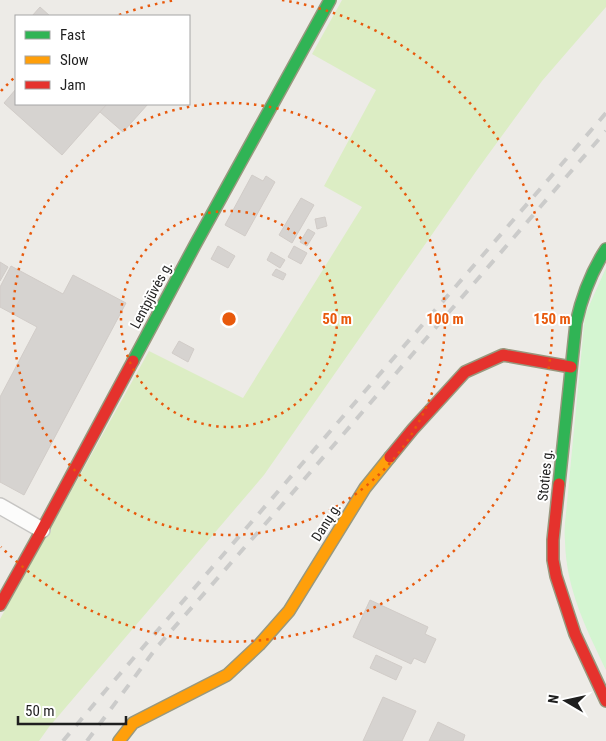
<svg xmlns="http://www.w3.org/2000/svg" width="606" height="741" font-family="'Roboto Condensed',sans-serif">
<rect width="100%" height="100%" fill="#edebe7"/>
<path fill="#dcedc4" d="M 342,0 L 606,0 L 606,7 L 542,81 L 477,170 L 264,475 L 49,727 L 39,741 L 0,741 L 0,619 L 149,351 L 243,398 L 362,207 L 324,186 L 376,90 L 312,54 Z"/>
<path fill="#d4f5d1" d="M 606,268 L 606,670 C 586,628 566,589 565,541 C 564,532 565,522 566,513 L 585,315 Z"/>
<g fill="#d6d3d0" stroke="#d1ccc8">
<path d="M 40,7 L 50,16 L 32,16 Z"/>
<path d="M 16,89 L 16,104 L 107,104 L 62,155 L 4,103 Z"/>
<path d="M 107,104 L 148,104 L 123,132 L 100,112 Z"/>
<path d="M 252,175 L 263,181 L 266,176 L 275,182 L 245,236 L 225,225 Z"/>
<path d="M 301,198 L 314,205 L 292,243 L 279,235 Z"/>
<path d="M 325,217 L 327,226 L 317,229 L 315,219 Z"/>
<path d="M 308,229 L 315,233 L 307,246 L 300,242 Z"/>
<path d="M 218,246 L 235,256 L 228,268 L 211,259 Z"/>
<path d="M 294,246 L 307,253 L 301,264 L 288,257 Z"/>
<path d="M 271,252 L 285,260 L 280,268 L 267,260 Z"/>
<path d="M 0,262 L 8,267 L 0,281 Z"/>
<path d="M 11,266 L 63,294 L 73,275 L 126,303 L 24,495 L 0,482 L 0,397 L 37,327 L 0,307 L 0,287 Z"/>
<path d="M 276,269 L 286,274 L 283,280 L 272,275 Z"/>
<path d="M 179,341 L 194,349 L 188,362 L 172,353 Z"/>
<path d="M 370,600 L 428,627 L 425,634 L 436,639 L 425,663 L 414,658 L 411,664 L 353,637 Z"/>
<path d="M 376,655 L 402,667 L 396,680 L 370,668 Z"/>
<path d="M 383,697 L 416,711 L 402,741 L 363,741 Z"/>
<path d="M 438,722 L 465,735 L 463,741 L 429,741 Z"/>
</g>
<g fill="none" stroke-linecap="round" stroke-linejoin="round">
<g stroke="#c6c5c3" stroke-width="18">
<path id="street" d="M 0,506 L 42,530"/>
</g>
<g stroke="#98987e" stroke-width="14">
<g id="fast">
<path d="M 133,361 L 195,245 L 330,0"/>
<path d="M 559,484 L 576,323 C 582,296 591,272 606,249"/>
</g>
</g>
<g stroke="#98987e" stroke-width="14">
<path id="slow" d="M 119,741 L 133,723 L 227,675 L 259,645 L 289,611 L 365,488 L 390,457"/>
</g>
<g stroke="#98987e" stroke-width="14">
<g id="jam">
<path d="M 390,457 L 413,429 L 465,372 L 503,355 L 571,367"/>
<path d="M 559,484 L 553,540 L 553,560 L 556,576 L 575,634 L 606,701"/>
<path d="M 0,605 L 42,530 L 133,361"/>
</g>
</g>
<use href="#street" stroke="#fcfcfb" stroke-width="15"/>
<use href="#fast" stroke="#30b455" stroke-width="11"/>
<use href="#slow" stroke="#ff9f0a" stroke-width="11"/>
<use href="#jam" stroke="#e5322d" stroke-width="11"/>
<g stroke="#cbcbca" stroke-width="4" stroke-dasharray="10 10" stroke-linecap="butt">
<path d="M 63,741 L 106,690 L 606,113"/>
<path d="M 87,741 L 157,647 L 281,506 L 606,131"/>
</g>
</g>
<g fill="none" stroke="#e8590c" stroke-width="2.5" stroke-dasharray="2.5 5">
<circle cx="229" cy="319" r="108"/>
<circle cx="229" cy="319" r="216"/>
<path d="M1 91A323 323 0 0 1 15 77M119 15A323 323 0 0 1 176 0M282 0A323 323 0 1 1 1 547"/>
</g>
<g text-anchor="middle" stroke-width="4" stroke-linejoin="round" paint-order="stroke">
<g font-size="14" fill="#1f1f1f" stroke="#fff">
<text transform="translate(151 295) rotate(-62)" y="5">Lentpjūvės g.</text>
<text transform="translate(545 475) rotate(-84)" y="5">Stoties g.</text>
<text transform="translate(326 522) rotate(-58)" y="5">Danų g.</text>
</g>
</g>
<circle cx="229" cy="319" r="8" fill="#e8590c" stroke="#fff" stroke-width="2.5"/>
<g font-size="15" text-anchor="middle" font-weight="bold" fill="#e8590c" stroke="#fff" stroke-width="4" stroke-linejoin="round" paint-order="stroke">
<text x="337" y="324">50 m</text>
<text x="445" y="324">100 m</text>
<text x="552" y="324">150 m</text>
</g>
<rect x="15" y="15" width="175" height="90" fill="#ffffff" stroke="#a5a5a5"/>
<rect x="25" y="31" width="25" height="8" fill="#30b455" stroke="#a5a5a5"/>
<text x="60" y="40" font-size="15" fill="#1f1f1f">Fast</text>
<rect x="25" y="56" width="25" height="8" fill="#ff9f0a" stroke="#a5a5a5"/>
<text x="60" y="65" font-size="15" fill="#1f1f1f">Slow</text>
<rect x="25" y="81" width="25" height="8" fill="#e5322d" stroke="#a5a5a5"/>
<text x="60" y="90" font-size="15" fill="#1f1f1f">Jam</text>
<g transform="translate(566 701) rotate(279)" stroke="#ffffff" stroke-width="4" paint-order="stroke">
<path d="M0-4L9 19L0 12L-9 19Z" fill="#1f1f1f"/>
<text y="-8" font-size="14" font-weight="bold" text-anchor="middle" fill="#1f1f1f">N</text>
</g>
<path d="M18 716v8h108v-8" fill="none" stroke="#1f1f1f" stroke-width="2.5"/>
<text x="25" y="716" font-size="15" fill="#1f1f1f" stroke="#ffffff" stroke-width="4" paint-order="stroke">50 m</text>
</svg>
